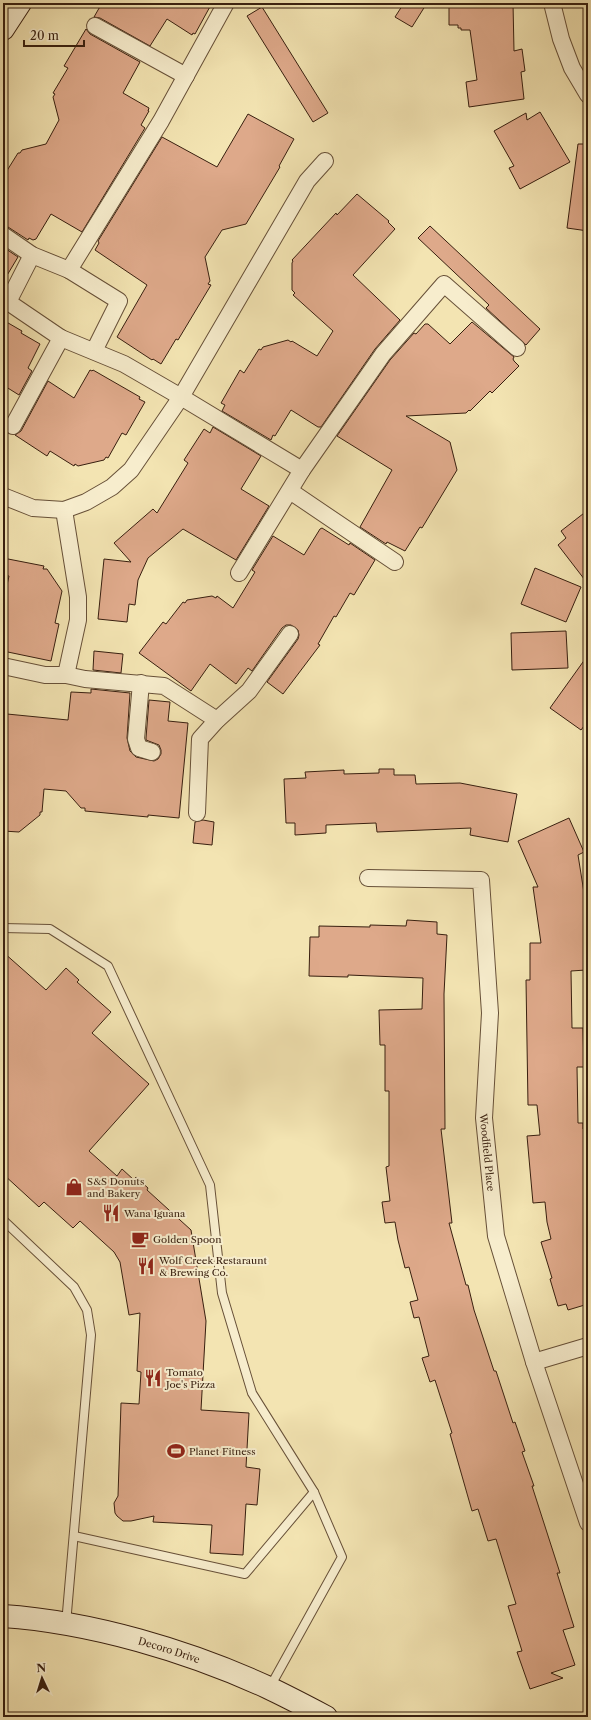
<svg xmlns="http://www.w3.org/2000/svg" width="591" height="1720" font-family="'Libre Caslon Text',serif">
<rect width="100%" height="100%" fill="#f3e4b2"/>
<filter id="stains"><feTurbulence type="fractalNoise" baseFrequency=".005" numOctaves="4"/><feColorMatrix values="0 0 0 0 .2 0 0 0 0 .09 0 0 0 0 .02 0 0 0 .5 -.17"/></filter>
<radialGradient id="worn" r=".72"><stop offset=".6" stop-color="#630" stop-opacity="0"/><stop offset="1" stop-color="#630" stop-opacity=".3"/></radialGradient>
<g fill="#dea98a" stroke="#381f0f">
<path d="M 102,3 L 212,3 L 195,34 L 193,33 L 192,35 L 167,19 L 150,46 L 100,18 L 94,17 Z"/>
<path d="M 404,3 L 427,3 L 412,27 L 395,17 Z"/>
<path d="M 493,3 L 513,3 L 514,51 L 522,49 L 525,71 L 521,72 L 524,99 L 469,107 L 466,82 L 477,80 L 470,30 L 461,30 L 461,28 L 458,28 L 458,25 L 449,25 L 449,4 Z"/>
<path d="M 262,7 L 328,113 L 313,122 L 247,16 Z"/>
<path d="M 86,29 L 90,34 L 140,62 L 123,93 L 149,108 L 148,111 L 149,111 L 141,125 L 145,128 L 82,232 L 51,214 L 36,239 L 33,240 L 29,238 L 28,240 L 8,227 L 3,226 L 3,177 L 18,153 L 20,153 L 22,150 L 46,144 L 59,120 L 53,97 L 55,94 L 53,93 L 68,68 L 64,66 Z"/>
<path d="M 540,112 L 570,162 L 520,189 L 509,168 L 514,166 L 494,131 L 526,113 L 527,120 Z"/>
<path d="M 248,114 L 294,139 L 279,166 L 280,167 L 246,224 L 222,230 L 205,257 L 210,281 L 208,284 L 211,285 L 178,340 L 176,339 L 161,364 L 153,359 L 152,360 L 117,337 L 147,285 L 95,250 L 99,243 L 98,241 L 162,137 L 217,167 Z"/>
<path d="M 578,144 L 588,144 L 588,231 L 567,228 Z"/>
<path d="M 357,194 L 389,221 L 388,222 L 395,229 L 353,275 L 400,320 L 375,349 L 321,427 L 318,427 L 291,410 L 275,436 L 273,435 L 271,440 L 222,411 L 225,405 L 221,403 L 240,370 L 244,373 L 259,349 L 261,350 L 263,347 L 288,340 L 291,342 L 292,341 L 317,356 L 333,331 L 293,295 L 295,293 L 292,290 L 292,263 L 293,261 L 292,260 L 336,213 L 337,215 Z"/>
<path d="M 430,226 L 540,329 L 526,345 L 486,308 L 489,305 L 418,238 Z"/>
<path d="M 3,247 L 18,257 L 3,282 Z"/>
<path d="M 3,320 L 22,331 L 21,333 L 40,344 L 28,368 L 32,371 L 19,395 L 3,385 Z"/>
<path d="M 472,322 L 514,357 L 513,359 L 514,361 L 519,366 L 492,393 L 490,391 L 470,411 L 469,410 L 466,413 L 406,416 L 450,442 L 457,470 L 422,528 L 420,527 L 405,551 L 387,542 L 386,544 L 360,527 L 392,470 L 337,436 L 390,360 L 414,333 L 416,334 L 425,324 L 428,324 L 450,344 Z"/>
<path d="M 90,370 L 92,371 L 93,370 L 140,397 L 139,399 L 145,402 L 126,435 L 122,433 L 108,458 L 106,457 L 104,460 L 78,466 L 75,464 L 74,466 L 50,451 L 47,456 L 15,435 L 21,431 L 48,381 L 74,398 Z"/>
<path d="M 213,427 L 261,456 L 241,489 L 269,506 L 236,560 L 183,529 L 148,558 L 138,580 L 135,605 L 129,604 L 127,622 L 98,619 L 104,559 L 131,562 L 114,543 L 153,509 L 157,513 L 188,463 L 184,460 L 204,429 L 210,433 Z"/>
<path d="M 588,510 L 588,584 L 558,545 L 566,538 L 561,531 Z"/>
<path d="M 322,528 L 349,545 L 350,543 L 375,560 L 354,595 L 350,593 L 336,617 L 334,616 L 318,644 L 320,645 L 283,694 L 267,682 L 298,639 L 299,635 L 298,630 L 291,625 L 286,625 L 282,628 L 252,671 L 248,668 L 236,684 L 210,664 L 191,691 L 139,653 L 163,622 L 166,624 L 183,602 L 185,603 L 187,600 L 212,596 L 216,598 L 217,596 L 233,608 L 255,572 L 252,570 L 273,536 L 304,555 L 320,529 Z"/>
<path d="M 3,558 L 44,566 L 43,569 L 47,569 L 62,591 L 55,623 L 59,624 L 51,661 L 3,651 L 3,603 L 9,576 L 3,575 Z"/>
<path d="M 535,568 L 581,587 L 566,622 L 521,604 Z"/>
<path d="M 566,631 L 568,668 L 512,670 L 511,633 Z"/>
<path d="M 94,651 L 123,654 L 121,673 L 93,670 Z"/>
<path d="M 588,655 L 588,721 L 581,730 L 550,708 Z"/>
<path d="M 91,689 L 130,693 L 127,738 L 130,751 L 136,757 L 154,761 L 158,759 L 161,754 L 161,750 L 159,745 L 146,740 L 146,738 L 149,700 L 170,702 L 168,721 L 188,723 L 179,818 L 148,815 L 148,817 L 85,811 L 85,808 L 81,808 L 66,791 L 44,789 L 42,812 L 40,812 L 40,815 L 19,832 L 3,831 L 3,715 L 7,715 L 7,714 L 68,720 L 71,692 L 91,693 Z"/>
<path d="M 379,769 L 394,769 L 394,775 L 415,775 L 416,784 L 460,783 L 517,794 L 508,842 L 470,835 L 471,828 L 377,832 L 376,823 L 326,825 L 326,833 L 295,835 L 295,823 L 286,823 L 284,779 L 306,778 L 305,772 L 344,770 L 344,774 L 379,773 Z"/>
<path d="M 569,818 L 584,852 L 578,855 L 588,918 L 585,918 L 586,970 L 571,971 L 572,1028 L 583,1028 L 584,1067 L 577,1067 L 578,1123 L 583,1123 L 583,1129 L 588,1128 L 588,1150 L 585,1150 L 588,1191 L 588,1304 L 568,1310 L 566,1304 L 558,1306 L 550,1279 L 552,1278 L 541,1242 L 551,1239 L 547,1222 L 545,1202 L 533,1203 L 527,1136 L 540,1135 L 537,1105 L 528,1105 L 526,980 L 530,980 L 530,943 L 541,943 L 533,887 L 538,887 L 518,841 Z"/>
<path d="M 203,820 L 214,822 L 212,845 L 193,843 L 195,822 Z"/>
<path d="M 407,920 L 437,922 L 437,934 L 447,935 L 444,994 L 445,1129 L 441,1129 L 452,1223 L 449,1223 L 466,1285 L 468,1285 L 474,1310 L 494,1371 L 496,1371 L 513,1423 L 515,1422 L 525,1451 L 522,1452 L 534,1486 L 532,1486 L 560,1573 L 557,1573 L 574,1627 L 563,1630 L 575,1665 L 551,1673 L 563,1678 L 530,1689 L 517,1652 L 522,1651 L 508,1606 L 516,1604 L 496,1539 L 488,1541 L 478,1509 L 472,1511 L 450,1434 L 452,1433 L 435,1380 L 430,1382 L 422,1358 L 429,1356 L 419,1317 L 414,1318 L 410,1302 L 418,1300 L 409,1267 L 405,1268 L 398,1240 L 395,1222 L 385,1223 L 382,1202 L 390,1201 L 386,1167 L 389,1166 L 389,1091 L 385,1091 L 385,1045 L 380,1045 L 379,1010 L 422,1009 L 423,978 L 348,975 L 348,977 L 309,976 L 310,937 L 319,937 L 319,926 L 370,927 L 370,925 L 406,926 Z"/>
<path d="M 3,952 L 46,990 L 66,968 L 79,980 L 77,982 L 111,1012 L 92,1033 L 149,1084 L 89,1151 L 117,1176 L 122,1169 L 134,1180 L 136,1177 L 148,1188 L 147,1190 L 191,1230 L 206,1321 L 201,1410 L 249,1413 L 246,1467 L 260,1469 L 257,1505 L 246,1504 L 243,1555 L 210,1553 L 212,1525 L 153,1522 L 154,1516 L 131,1521 L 123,1521 L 117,1516 L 115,1513 L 114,1503 L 118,1496 L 121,1403 L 139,1404 L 141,1372 L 137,1371 L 140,1313 L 129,1315 L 120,1262 L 114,1252 L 80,1221 L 73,1228 L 44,1202 L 39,1207 L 3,1174 Z"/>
</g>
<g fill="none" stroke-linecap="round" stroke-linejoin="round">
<g stroke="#675038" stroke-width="10">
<g id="lane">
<path d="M 3,928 L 50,929 L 108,966 L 210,1185 L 222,1293 L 252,1393 L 314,1492 L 342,1557 L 270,1687"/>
<path d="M 3,1220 L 74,1287 L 87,1310 L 91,1335 L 66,1624"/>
<path d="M 74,1536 L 245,1574 L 314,1492"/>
</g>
</g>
<g stroke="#675038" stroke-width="18">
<g id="street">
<path d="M 552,3 L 561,39 L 572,68 L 588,95"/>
<path d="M 95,26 L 186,76"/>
<path d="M 3,235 L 32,255 L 69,270 L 119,301 L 94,351"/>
<path d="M 32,255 L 8,302 L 61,338 L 124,364 L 181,397 L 302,470"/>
<path d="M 69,270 L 161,121 L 226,3"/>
<path d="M 13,426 L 61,338"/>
<path d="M 290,491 L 395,562"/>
<path d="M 3,496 L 33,508 L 64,510 L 86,502 L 112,487 L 131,470 L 181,397 L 307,181 L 325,161"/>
<path d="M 64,510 L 78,597 L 78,620 L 66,675"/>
<path d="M 239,573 L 302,470 L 383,354 L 444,284 L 517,348"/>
<path d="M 3,666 L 45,675 L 66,675 L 85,679 L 164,686 L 217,720"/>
<path d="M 141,683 L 136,739 L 139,748 L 152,752"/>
<path d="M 197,813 L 200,739 L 217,720 L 249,691 L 290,634"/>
<path id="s1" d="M 368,878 L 481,880 L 490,1013 L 484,1118 L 496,1236 L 534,1362 L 588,1523"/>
<path d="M 534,1362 L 588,1346"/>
</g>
</g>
<g stroke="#381f0f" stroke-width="24">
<g id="secondary">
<path d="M 3,29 L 20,3"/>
<path id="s2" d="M 3,1616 C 91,1622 189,1651 269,1688 C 288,1697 307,1707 326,1717"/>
</g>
</g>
<use href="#lane" stroke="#f7edcd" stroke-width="8"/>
<use href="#street" stroke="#f7edcd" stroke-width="16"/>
<use href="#secondary" stroke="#f7edcd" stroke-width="22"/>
</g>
<defs>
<g id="shop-bare" transform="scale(1.38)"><path d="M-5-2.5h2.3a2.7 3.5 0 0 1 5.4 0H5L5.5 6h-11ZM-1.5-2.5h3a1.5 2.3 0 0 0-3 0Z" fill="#8f2418" stroke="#f7edcd" stroke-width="2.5" paint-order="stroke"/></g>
<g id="restaurant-bare" transform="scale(1.38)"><path d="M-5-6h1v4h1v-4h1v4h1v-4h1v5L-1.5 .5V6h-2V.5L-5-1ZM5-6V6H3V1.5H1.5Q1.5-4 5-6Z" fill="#8f2418" stroke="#f7edcd" stroke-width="2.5" paint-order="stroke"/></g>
<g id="cafe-bare" transform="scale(1.38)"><path d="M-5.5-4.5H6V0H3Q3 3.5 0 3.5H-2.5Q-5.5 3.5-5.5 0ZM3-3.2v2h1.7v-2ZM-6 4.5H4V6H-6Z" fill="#8f2418" stroke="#f7edcd" stroke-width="2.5" paint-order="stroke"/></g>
<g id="stadium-bare" transform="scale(1.38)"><path d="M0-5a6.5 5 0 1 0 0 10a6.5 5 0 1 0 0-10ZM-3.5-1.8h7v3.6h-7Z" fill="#8f2418" stroke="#f7edcd" stroke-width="2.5" paint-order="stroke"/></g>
</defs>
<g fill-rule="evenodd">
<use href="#shop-bare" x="74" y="1187"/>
<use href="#restaurant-bare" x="111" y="1213"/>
<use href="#cafe-bare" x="140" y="1239"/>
<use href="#restaurant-bare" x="146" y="1266"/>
<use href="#restaurant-bare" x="153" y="1378"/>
<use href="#stadium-bare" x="176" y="1451"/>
</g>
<g text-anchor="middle" stroke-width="4" stroke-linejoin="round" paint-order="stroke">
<g font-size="10" fill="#381f0f" stroke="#f7edcd">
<text dy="4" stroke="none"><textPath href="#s1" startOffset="386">Woodfield Place</textPath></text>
<text dy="4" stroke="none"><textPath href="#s2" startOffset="170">Decoro Drive</textPath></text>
</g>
<g font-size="10" fill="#381f0f" stroke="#f7edcd" text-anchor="start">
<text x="87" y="1185">S&amp;S Donuts<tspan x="87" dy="12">and Bakery</tspan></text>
<text x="124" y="1217">Wana Iguana</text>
<text x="153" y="1243">Golden Spoon</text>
<text x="159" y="1264">Wolf Creek Restaraunt<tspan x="159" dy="12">&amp; Brewing Co.</tspan></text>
<text x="166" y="1376">Tomato<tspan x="166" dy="12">Joe's Pizza</tspan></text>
<text x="189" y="1455">Planet Fitness</text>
</g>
</g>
<rect width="591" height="1720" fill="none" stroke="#f3e4b2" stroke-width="16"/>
<rect x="4" y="4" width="583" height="1712" fill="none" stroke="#381f0f" stroke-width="2"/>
<rect x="8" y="8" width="575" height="1704" fill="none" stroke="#381f0f"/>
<g transform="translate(42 1678) rotate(356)" stroke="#f7edcd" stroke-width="3" paint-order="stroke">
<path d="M0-3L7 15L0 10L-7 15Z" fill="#381f0f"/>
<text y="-6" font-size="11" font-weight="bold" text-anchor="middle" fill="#381f0f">N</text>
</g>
<path d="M24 40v6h60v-6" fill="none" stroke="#381f0f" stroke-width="2"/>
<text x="30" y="40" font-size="12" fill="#381f0f" stroke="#f7edcd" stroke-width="3" paint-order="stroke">20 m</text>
<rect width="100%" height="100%" filter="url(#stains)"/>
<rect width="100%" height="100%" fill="url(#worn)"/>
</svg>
